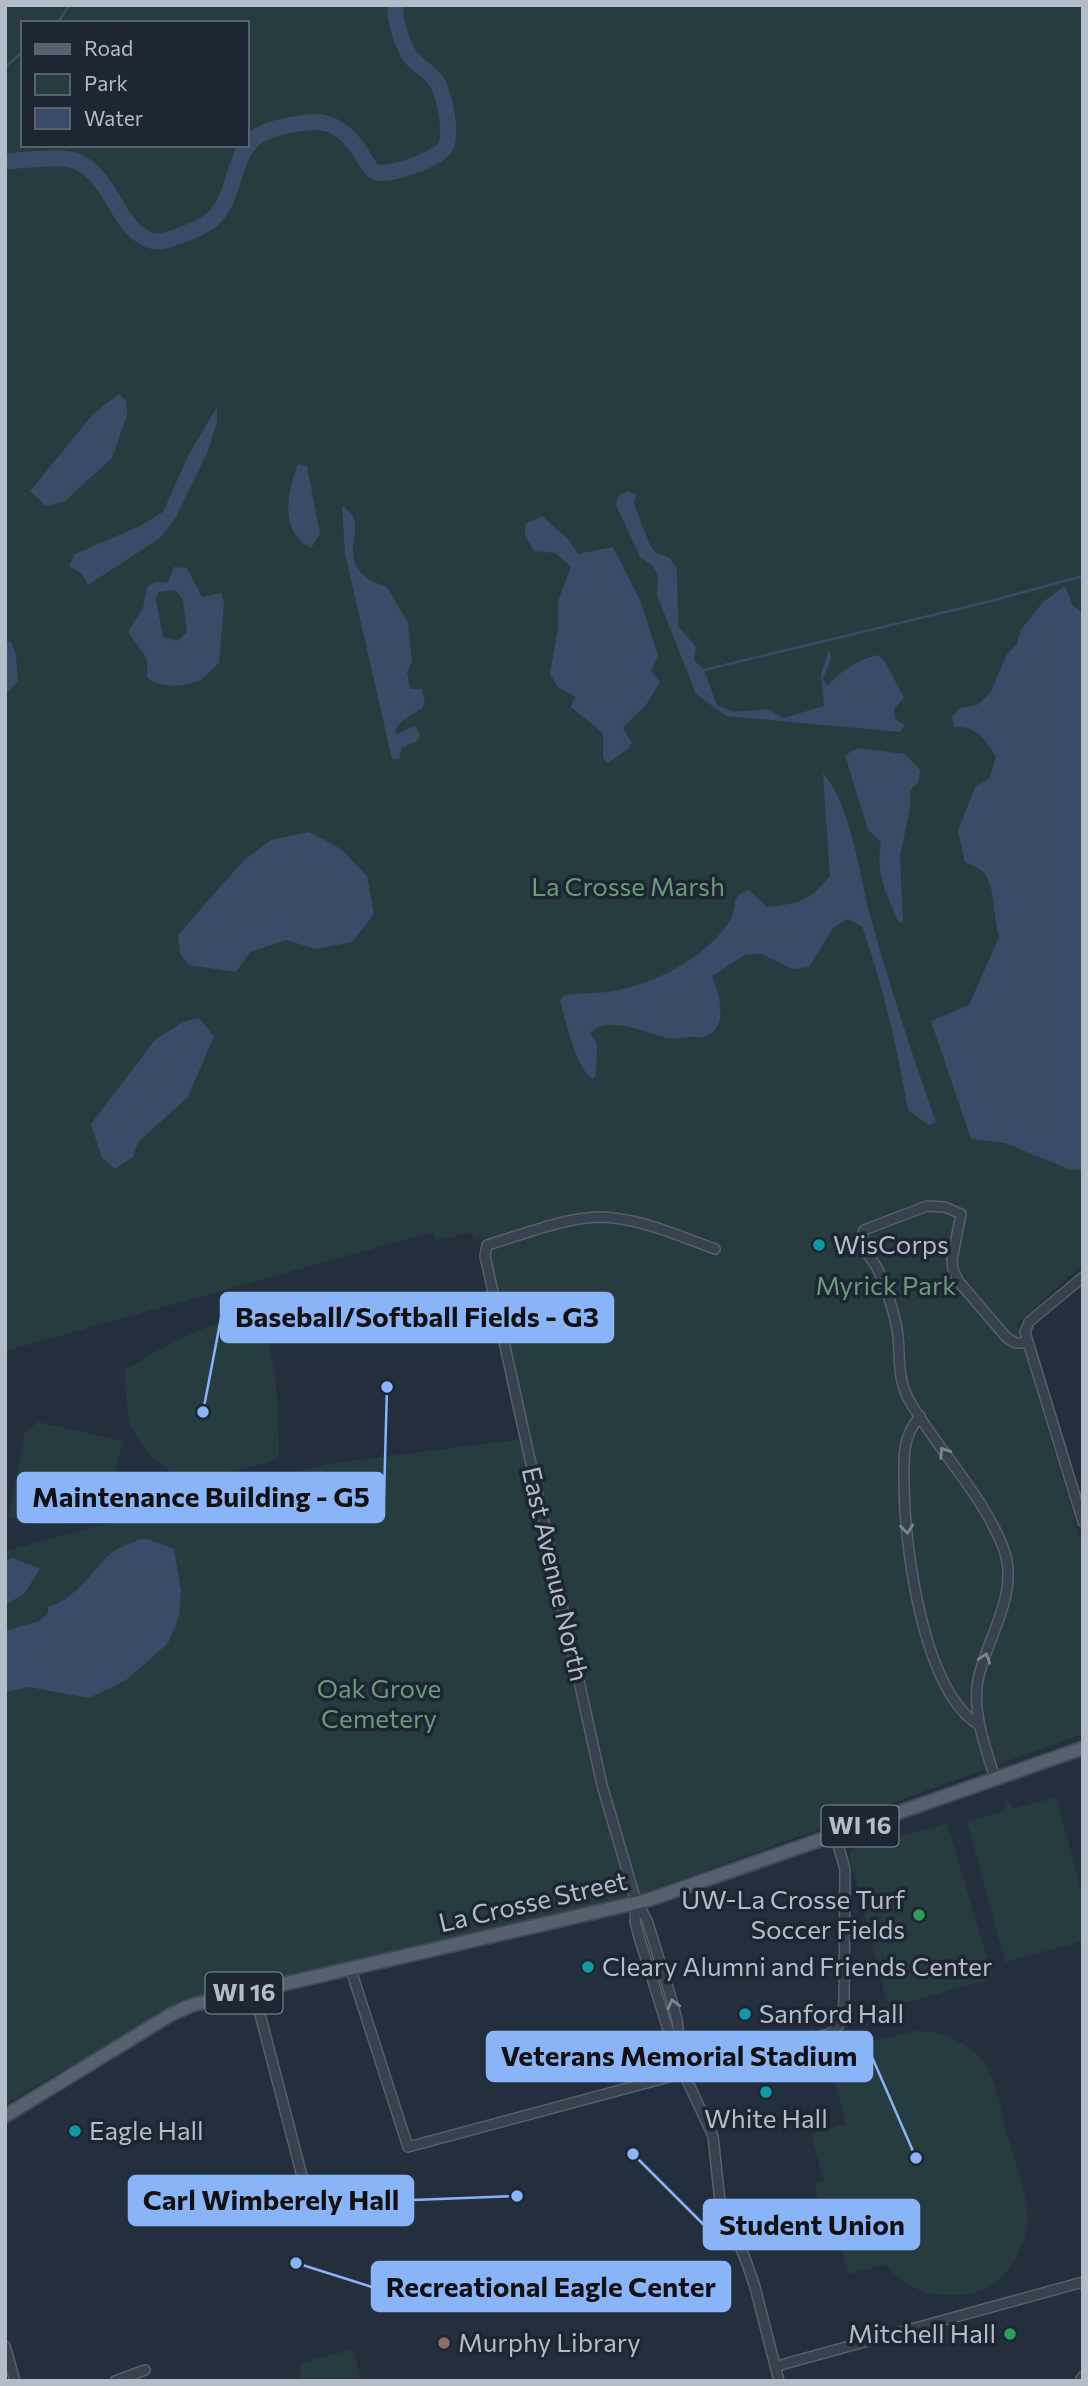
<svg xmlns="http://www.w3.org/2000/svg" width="1088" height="2386" font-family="Commissioner,sans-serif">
<rect width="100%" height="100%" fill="#242f3e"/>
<g fill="#263c3f" fill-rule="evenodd">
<path d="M 5,5 L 1083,5 L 1083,1264 L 1017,1324 L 1083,1549 L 1083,1734 L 640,1894 L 180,2002 L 5,2104 L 5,1551 L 328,1464 L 529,1438 L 486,1237 L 474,1240 L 471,1232 L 436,1241 L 433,1232 L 5,1351 ZM 23,23 L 247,23 L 247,145 L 23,145 Z"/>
<path d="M 253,1318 L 262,1323 C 279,1367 278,1411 279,1458 L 264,1464 L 203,1478 L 175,1475 L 150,1456 L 129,1425 L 124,1370 C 164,1348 206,1319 253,1318 Z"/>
<path d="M 38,1422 L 123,1441 C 118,1459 113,1494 98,1507 C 73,1531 39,1524 9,1517 L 25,1432 Z"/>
<path d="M 1006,1797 L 1013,1809 L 1056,1797 L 1083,1897 L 1083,1941 L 1005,1962 L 967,1821 L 1005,1811 Z"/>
<path d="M 947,1823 L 992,1975 L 988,1980 L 893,2006 L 887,2002 L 849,1855 L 853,1849 Z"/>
<path d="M 915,2031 C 941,2031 963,2040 981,2059 C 997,2078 1000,2110 1007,2134 C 1014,2159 1025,2186 1027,2211 C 1030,2239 1012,2275 987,2288 C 975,2294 959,2296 945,2295 C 924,2295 897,2283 887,2264 L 848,2274 L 831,2209 L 821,2210 L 815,2184 L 824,2181 L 811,2134 L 846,2124 L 830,2063 L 834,2055 L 842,2053 L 847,2048 Z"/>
<path d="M 353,2349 L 361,2381 L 301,2381 L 301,2363 Z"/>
</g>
<g fill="#394c67" fill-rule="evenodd">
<path d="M 119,394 L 126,401 L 127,415 L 112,458 L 65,501 L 46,506 L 30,491 L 94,413 Z"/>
<path d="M 217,407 L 217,422 L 208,451 L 176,517 L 160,538 L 88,585 L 82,574 L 69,566 L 75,554 L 140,526 L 163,512 L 189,454 Z"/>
<path d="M 298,464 L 307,466 L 320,534 L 311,548 C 279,533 287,492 298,464 Z"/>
<path d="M 627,491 L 636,494 L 634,504 L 649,543 L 656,553 L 670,558 L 677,569 L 678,626 L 696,647 L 694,660 L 704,670 L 717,705 L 733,712 L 766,709 L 784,718 L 824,706 L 821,675 L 829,649 L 831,659 L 823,679 L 827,686 C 840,671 858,660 877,655 L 884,660 L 904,698 L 894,709 L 895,719 L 905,725 L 900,732 L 726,716 L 696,694 L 657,595 L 658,575 L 652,565 L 640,557 L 616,505 L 618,496 Z"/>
<path d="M 342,505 C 345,508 351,512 353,517 C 358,528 353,539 353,550 C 353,573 368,580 387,587 L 408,623 L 412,661 L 407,672 L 410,689 L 421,689 L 425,701 L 422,708 L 402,721 L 395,730 L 397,734 L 415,726 L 420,734 L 419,740 L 402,748 L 399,759 L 392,759 L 345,553 Z"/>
<path d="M 542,516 L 568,539 L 578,554 L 613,547 L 641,602 L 658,656 L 651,671 L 660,682 L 646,705 L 623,728 L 632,743 L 629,748 L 608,763 L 603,758 L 603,733 L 571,707 L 575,697 L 558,687 L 550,674 L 558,628 L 558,601 L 571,567 L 555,553 L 534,551 L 525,535 L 525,524 Z"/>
<path d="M 174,567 L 187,568 L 202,597 L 221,593 L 224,603 L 219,663 C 213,668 208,674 202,679 C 187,688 160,688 147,678 L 147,659 L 128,632 L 143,608 L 147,587 L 155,582 L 168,582 ZM 175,590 L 183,600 L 187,632 L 177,641 L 163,637 L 156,600 L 158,592 Z"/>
<path d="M 1065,586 L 1073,606 L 1083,613 L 1083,1170 L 1071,1170 L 1005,1143 L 971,1139 L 931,1021 L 969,1005 L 999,937 C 993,917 996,891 985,874 C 981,868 971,865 965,862 L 958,831 L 975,787 L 990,778 L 996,756 C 985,740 977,726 955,727 L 952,717 L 960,708 L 977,705 L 990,693 L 1007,654 L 1017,644 L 1020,631 L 1043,602 Z"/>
<path d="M 5,642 L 11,642 L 16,655 L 18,681 L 5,695 Z"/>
<path d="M 858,748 L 905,754 L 920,770 L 918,783 L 910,790 L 910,808 L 900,856 L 903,923 L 898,921 C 886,892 875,874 881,842 L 868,830 L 845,755 Z"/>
<path d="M 823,773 C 851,804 860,878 871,919 C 890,987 912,1055 936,1122 L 929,1125 L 908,1110 C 897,1047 883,986 862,926 L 847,919 L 833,928 L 809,967 L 793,969 L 761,954 L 745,955 L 712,976 C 719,993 730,1029 704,1037 C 700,1038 693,1037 688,1037 C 681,1038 674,1039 667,1038 C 645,1033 608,1014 590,1033 L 597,1044 L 596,1075 L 593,1079 C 576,1069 565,1019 560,1000 L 564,995 C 582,993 601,994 619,990 C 655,982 693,963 718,936 C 723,930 731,922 733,914 C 736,901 733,895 749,890 L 767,907 C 800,903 807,903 830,876 Z"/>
<path d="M 309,832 L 341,849 L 367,876 L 374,914 L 352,942 L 316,949 L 286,940 L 250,952 L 236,972 L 189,965 L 180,954 L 178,935 L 243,861 L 271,840 Z"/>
<path d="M 199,1018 L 214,1036 L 188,1097 L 138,1142 L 133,1157 L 115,1169 L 102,1158 L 91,1124 L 155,1040 L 183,1022 Z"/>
<path d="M 144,1538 L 174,1549 L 181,1591 L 179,1617 L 168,1643 L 126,1680 L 89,1698 L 29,1687 L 5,1692 L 5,1631 L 39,1621 L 48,1614 L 48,1607 C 74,1599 88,1577 106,1558 C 116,1547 131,1543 144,1538 Z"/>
<path d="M 13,1558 L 40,1569 L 24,1594 L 5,1605 L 5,1561 Z"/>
</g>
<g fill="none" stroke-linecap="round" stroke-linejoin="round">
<g stroke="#394c67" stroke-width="2.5">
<path d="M 58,23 L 69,5"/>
<path d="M 5,67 L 23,52"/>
<path d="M 704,670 L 987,602 L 1083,576"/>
</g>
<path stroke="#394c67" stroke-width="16" d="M 5,162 C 16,160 26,160 37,159 C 70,156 85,158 105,187 C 115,201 122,219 135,231 C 140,235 146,240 153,241 C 163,243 174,238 184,234 C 195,230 208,224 216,216 C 243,183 227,138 281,127 C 318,119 336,117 360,151 C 364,158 369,169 376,172 C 389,177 437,159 445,148 C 453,135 444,87 433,77 C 424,67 413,64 407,51 C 400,38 395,20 395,5"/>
<g stroke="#565f6c" stroke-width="12">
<g id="minor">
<path d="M 1083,1277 L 1029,1322 L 1025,1332 L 1083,1522"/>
<path d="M 920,1416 C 917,1421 911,1427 909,1434 C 903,1448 904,1466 904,1481 C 904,1543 922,1690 979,1725"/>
<path d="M 995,1778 C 985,1746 972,1713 978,1680 C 987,1636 1021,1593 1003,1547 C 982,1494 938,1450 909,1400 C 896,1377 901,1353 897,1328 C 894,1314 890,1300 885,1287 C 882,1279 879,1270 874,1263 C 866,1251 859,1247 864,1230 L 927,1206 L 945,1207 L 961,1214 L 952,1260 L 953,1270 L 959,1282 L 1007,1338 L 1016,1343 L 1028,1343"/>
<path d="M 636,1903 L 635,1921 L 639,1937 L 678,2061 L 713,2136 L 720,2202 L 745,2258 L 755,2287 L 779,2381"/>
<path d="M 350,1967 L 408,2147 L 829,2034 C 843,2026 843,2015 844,2000 L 845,1869 L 835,1834"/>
<path d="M 254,1991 L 302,2176"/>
<path d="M 683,2071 L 677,2020 L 670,1994 L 647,1920 L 636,1901 L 602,1785 L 485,1256 L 487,1245 C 522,1235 566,1217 601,1217 C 640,1218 679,1236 715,1249"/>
<path d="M 5,2346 L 15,2381"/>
<path d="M 777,2366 L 1083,2282"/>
<path d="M 115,2381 L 145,2370"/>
<path d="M 1080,2381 L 1083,2376"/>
</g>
</g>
<g stroke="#414a57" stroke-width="16">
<path id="major" d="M 5,2116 L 170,2015 L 192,2005 L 648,1900 L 1083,1748"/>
</g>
<use href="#minor" stroke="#38414e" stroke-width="9"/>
<use href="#major" stroke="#56606e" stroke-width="12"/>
</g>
<defs><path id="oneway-chevron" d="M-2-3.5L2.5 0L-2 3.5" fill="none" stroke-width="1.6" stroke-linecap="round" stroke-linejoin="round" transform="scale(1.75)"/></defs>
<g stroke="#7c8592">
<use href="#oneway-chevron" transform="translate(944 1452) rotate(-123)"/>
<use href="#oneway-chevron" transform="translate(907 1529) rotate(84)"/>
<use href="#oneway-chevron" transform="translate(985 1658) rotate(-71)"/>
<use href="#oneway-chevron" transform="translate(673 2004) rotate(-105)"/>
</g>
<g fill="#0f9aa8" stroke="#1d2633" stroke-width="2.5">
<circle cx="819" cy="1245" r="7"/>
<circle cx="588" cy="1967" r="7"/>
<circle cx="745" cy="2014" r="7"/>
<circle cx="766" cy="2092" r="7"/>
<circle cx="75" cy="2131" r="7"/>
</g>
<g fill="#2e9e5b" stroke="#1d2633" stroke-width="2.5">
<circle cx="919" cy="1915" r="7"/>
<circle cx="1010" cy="2334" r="7"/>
</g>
<circle fill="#8d6e63" stroke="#1d2633" stroke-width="2.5" cx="444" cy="2343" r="7"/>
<g text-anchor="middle" stroke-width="7" stroke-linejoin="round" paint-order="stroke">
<g fill="#1d2633" stroke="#878f9c" stroke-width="2">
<rect x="821.5" y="1805.5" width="77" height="41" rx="5"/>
<rect x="205.5" y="1972.5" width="77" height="41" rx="5"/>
</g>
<g font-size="24" font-weight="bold" fill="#b4bcc9">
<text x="860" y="1834">WI 16</text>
<text x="244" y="2001">WI 16</text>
</g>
<g font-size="26" fill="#6b9a76" stroke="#1d2633">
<text x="628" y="896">La Crosse Marsh</text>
<text x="886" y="1295">Myrick Park</text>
<text x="379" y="1698">Oak Grove<tspan x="379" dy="30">Cemetery</tspan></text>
</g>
<g font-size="26" fill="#b4bcc9" stroke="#1d2633" text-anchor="start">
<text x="833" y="1254">WisCorps</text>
<text x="905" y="1909" text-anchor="end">UW-La Crosse Turf<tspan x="905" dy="30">Soccer Fields</tspan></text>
<text x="602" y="1976">Cleary Alumni and Friends Center</text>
<text x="759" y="2023">Sanford Hall</text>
<text x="766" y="2128" text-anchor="middle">White Hall</text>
<text x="89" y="2140">Eagle Hall</text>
<text x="996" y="2343" text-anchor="end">Mitchell Hall</text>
<text x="458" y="2352">Murphy Library</text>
</g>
<g font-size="26" fill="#b4bcc9" stroke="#1d2633">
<text transform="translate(555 1574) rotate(77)" y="9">East Avenue North</text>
<text transform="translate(533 1902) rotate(-13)" y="9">La Crosse Street</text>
</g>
</g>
<path fill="none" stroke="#8ab4f8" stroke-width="2.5" d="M203 1412L221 1318M387 1387L384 1497M916 2158L872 2057M517 2196L413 2200M633 2154L704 2225M296 2263L372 2287"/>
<g fill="#8ab4f8" stroke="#1d2633" stroke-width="2.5">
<circle cx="203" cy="1412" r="7"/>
<circle cx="387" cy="1387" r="7"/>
<circle cx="916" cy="2158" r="7"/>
<circle cx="517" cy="2196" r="7"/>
<circle cx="633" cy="2154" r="7"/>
<circle cx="296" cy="2263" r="7"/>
</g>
<g fill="#8ab4f8" stroke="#8ab4f8" stroke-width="2.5">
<rect x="221" y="1293" width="392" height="49" rx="7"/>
<rect x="18" y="1473" width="366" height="49" rx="7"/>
<rect x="487" y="2032" width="385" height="49" rx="7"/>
<rect x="129" y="2176" width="284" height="49" rx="7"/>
<rect x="704" y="2200" width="215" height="49" rx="7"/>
<rect x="372" y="2262" width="358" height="49" rx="7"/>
</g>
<g font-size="28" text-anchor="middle" font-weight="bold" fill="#111">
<text x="417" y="1327">Baseball/Softball Fields - G3</text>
<text x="201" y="1507">Maintenance Building - G5</text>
<text x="679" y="2066">Veterans Memorial Stadium</text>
<text x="271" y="2210">Carl Wimberely Hall</text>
<text x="812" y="2235">Student Union</text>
<text x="551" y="2297">Recreational Eagle Center</text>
</g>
<rect width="1088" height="2386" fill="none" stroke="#b4bcc9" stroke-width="14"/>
<rect x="21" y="21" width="228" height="126" fill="#1d2633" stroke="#59626f" stroke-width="2"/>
<rect x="35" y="44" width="35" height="10" fill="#56606e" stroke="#59626f" stroke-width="2"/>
<text x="84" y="56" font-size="21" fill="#b4bcc9">Road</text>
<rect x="35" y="74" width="35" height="21" fill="#263c3f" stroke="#59626f" stroke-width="2"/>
<text x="84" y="91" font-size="21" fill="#b4bcc9">Park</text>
<rect x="35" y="108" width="35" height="21" fill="#394c67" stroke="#59626f" stroke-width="2"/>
<text x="84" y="126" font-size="21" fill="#b4bcc9">Water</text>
</svg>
